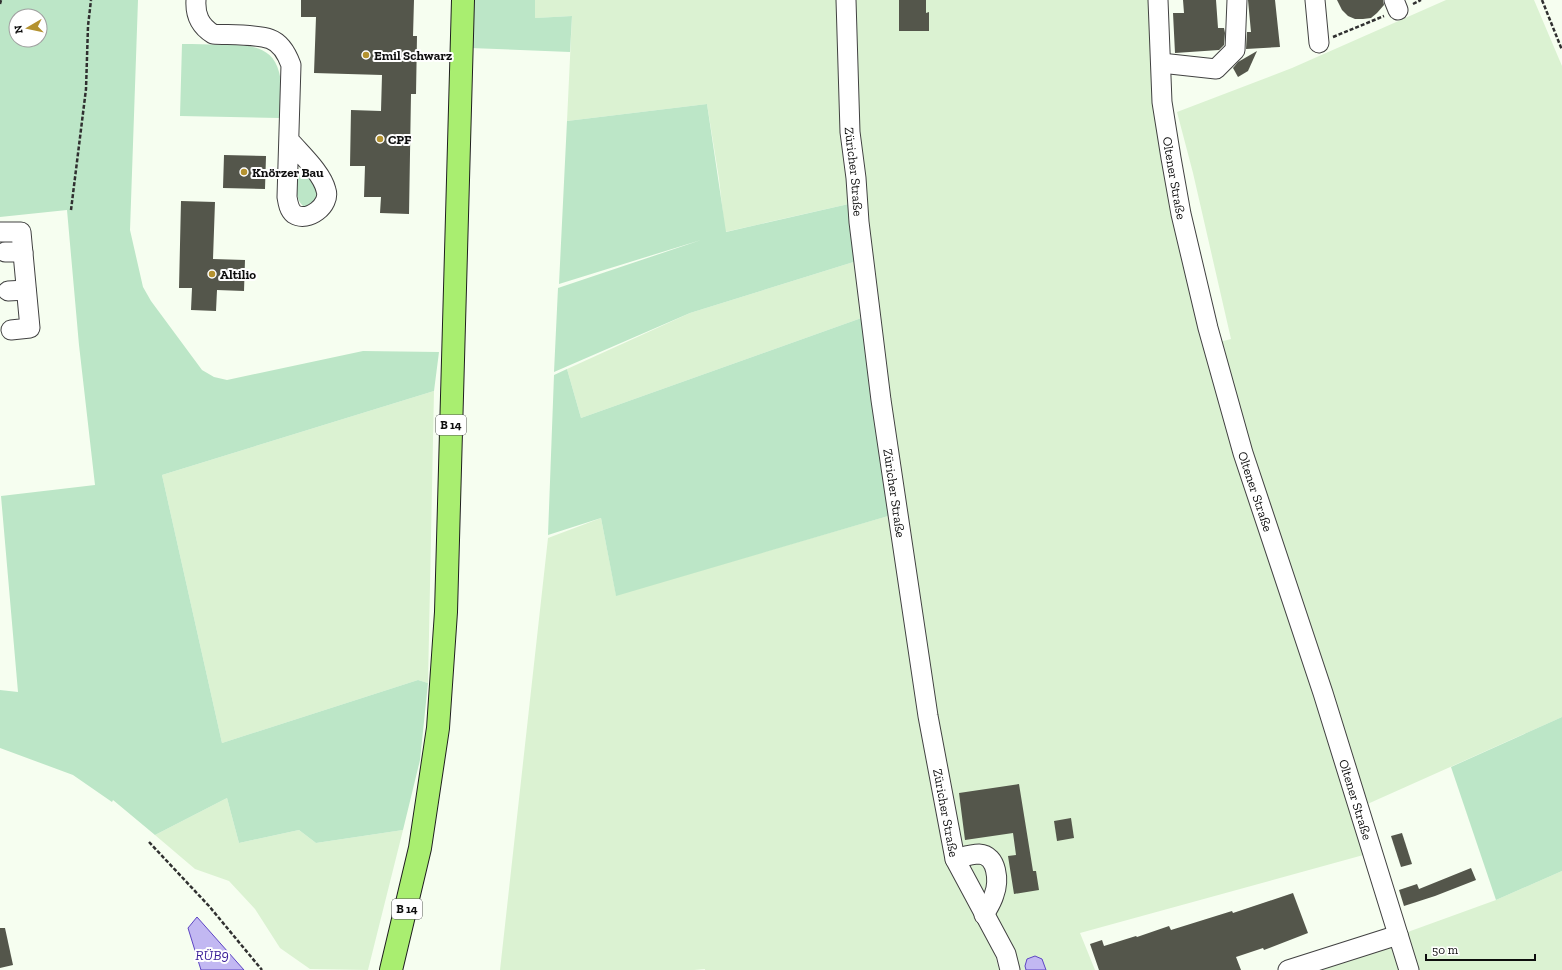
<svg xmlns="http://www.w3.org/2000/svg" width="1562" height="970" font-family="'Zilla Slab',serif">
<rect width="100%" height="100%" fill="#f6fef0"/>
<g fill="#dbf2d2">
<path d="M 535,0 L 841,0 L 853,203 L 725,232 L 719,179 L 707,104 L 567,121 L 572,16 L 535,18 Z"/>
<path d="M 850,0 L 1153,0 L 1165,150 L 1367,854 L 1080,933 L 1095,970 L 1046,970 L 1044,965 L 1025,966 L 1026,970 L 1015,970 L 962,863 L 934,723 L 854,140 Z"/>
<path d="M 1446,0 L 1534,0 L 1562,66 L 1562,717 L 1363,806 L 1216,343 L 1231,339 L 1193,173 L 1177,112 L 1292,68 Z"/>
<path d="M 860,260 L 867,316 L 581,418 L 567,369 L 690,313 Z"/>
<path d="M 434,391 L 428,683 L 418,680 L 222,743 L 162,475 Z"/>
<path d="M 895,514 L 924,729 L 992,944 L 999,970 L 705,970 L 705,969 L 694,970 L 500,970 L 548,538 L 601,518 L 616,595 Z"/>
<path d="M 227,798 L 239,843 L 299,830 L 316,843 L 403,830 L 368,970 L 310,969 L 280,948 L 255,909 L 229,881 L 195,869 L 155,835 Z"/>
<path d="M 1562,871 L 1562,970 L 1414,970 L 1405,933 L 1496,900 Z"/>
<path d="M 1397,941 L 1406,970 L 1317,970 Z"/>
</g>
<g fill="#bce6c7" fill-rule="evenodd">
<path d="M 0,0 L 138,0 L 130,230 L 143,287 L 151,301 L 202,370 L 214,377 L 227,380 L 363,351 L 439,352 L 434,391 L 162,475 L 222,743 L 418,680 L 428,683 L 420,760 L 403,830 L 316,843 L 299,830 L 239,843 L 227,798 L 155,835 L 113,800 L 112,802 L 73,775 L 0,748 L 0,690 L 18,692 L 1,496 L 95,485 L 79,345 L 67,210 L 0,217 ZM 16,16 L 40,16 L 40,40 L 16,40 Z"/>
<path d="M 472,0 L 535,0 L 535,18 L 572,16 L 570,52 L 470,48 Z"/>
<path d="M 182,44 C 195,44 207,44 220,45 C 243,45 272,43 279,72 C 283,86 280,104 279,118 L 180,116 Z"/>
<path d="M 707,104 L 726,232 L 853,203 L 860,260 L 690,313 L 554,372 L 558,288 L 701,240 L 559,284 L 567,121 Z"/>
<path d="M 302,173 C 313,176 318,189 319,199 L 305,207 C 295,203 293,178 302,173 Z"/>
<path d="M 867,316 L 895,514 L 616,596 L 601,518 L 548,535 L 554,375 L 567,369 L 581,418 Z"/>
<path d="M 1562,717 L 1562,871 L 1496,900 L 1451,767 Z"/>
</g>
<g fill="#c2b8f2" stroke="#5d45c3">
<path d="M 197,917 L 244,970 L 201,970 L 188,928 Z"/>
<path d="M 1035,956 L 1042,959 L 1046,970 L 1026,970 L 1025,966 L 1027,959 Z"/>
</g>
<g fill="#54564b">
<path d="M 301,0 L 414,0 L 413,36 L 417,36 L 416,94 L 411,94 L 409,214 L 380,213 L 381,197 L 364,197 L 365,166 L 350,166 L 351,110 L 381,111 L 382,75 L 314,73 L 316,17 L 301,17 Z"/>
<path d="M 899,0 L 926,0 L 926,13 L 929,12 L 929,31 L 899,31 Z"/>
<path d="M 1183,0 L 1216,0 L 1218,28 L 1224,28 L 1225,33 L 1224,45 L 1219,50 L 1175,53 L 1173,13 L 1184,13 Z"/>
<path d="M 1248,0 L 1275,0 L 1280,47 L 1246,49 L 1247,32 L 1251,32 Z"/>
<path d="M 1337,0 L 1383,0 L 1384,5 L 1377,13 L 1371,18 L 1363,19 L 1355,19 L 1348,16 L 1342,10 Z"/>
<path d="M 1257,51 L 1248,71 L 1238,77 L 1233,68 L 1238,62 Z"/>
<path d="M 224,155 L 266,156 L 265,189 L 223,188 Z"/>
<path d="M 181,201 L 215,202 L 213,259 L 245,260 L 244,291 L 217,290 L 216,311 L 191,310 L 192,288 L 179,288 Z"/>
<path d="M 1019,784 L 1033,871 L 1036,871 L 1039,890 L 1014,894 L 1008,856 L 1016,855 L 1013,833 L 965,840 L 959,793 Z"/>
<path d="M 1071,818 L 1074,838 L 1057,841 L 1054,821 Z"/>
<path d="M 1402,833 L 1412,864 L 1401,867 L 1391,836 Z"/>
<path d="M 1471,868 L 1476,880 L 1435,896 L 1404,906 L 1399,890 L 1417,884 L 1419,889 Z"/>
<path d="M 1293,893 L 1308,933 L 1264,950 L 1263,948 L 1236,957 L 1241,970 L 1099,970 L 1090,944 L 1102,940 L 1104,946 L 1136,936 L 1137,937 L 1169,926 L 1171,930 L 1232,911 L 1233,913 Z"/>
<path d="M 0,928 L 5,928 L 13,965 L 0,968 Z"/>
</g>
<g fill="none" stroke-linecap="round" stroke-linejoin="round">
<g stroke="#414141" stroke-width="21">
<g id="minor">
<path d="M 196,0 C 195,15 200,26 213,34 C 228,35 257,34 270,39 C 281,43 287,54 291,65 L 287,197 C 288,203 289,210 294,214 C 308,223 331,205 326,190 C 322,173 301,154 290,141"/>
<path id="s1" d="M 846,0 L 850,132 L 856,178 L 859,222 L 881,400 L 928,716 L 955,859 L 1006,954 L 1010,970"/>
<path id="s2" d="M 1158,0 L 1162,102 L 1171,158 L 1181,214 L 1208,328 L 1243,453 L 1323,693 L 1409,970"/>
<path d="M 1315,0 L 1319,43"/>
<path d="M 1394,0 L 1398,10"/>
<path d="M 1161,63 L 1216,69 L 1235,50 L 1237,0"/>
<path d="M 0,232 L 21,232 L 30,328 L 11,330"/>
<path d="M 5,252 L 23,252"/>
<path d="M 8,291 L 26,290"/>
<path d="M 955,859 C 963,857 971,854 979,854 C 998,855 999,882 994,895 C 992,902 988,908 984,915"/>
<path d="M 1288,970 L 1398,935"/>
</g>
</g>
<g stroke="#1f1f1f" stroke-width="24">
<path id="major" d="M 391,970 L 420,848 L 438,728 L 446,612 L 463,0"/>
</g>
<g stroke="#303030" stroke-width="2.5" stroke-dasharray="4 2" stroke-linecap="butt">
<path d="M 1542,0 L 1562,50"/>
<path d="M 0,4 L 1,0"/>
<path d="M 1413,4 L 1421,0"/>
<path d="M 1333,37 L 1384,16"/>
<path d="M 71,210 L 86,89 L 88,26 L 91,0"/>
<path d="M 149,842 L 209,906 L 262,970"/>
</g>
<use href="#minor" stroke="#fff" stroke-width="19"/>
<use href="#major" stroke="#a9ee70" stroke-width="22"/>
</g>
<g fill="#b49230" stroke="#fff" stroke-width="1.5">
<circle cx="366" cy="55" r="4"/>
<circle cx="380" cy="139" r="4"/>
<circle cx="244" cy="172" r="4"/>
<circle cx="212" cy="274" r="4"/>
</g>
<g text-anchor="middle" stroke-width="4" stroke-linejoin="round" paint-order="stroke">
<g fill="#fff" stroke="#565656" stroke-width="1">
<rect x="436" y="415" width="30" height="20" rx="3"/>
<rect x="392" y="899" width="30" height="20" rx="3"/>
</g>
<g font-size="12" font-weight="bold" fill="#0e0e0e">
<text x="451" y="429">B 14</text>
<text x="407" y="913">B 14</text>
</g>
<g font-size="13" font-weight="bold" fill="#0e0e0e" stroke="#fff" text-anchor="start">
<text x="374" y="60">Emil Schwarz</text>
<text x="388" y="144">CPF</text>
<text x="252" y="177">Knörzer Bau</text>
<text x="220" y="279">Altilio</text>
</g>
<g font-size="13" fill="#0e0e0e" stroke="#fff">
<text dy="5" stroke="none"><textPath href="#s1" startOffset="172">Züricher Straße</textPath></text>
<text dy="5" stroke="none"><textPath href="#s2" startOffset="179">Oltener Straße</textPath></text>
<text dy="5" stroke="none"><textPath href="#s2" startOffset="503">Oltener Straße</textPath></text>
<text dy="5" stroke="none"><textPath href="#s1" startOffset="496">Züricher Straße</textPath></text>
<text dy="5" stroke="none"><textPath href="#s2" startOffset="827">Oltener Straße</textPath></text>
<text dy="5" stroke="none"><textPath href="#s1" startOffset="820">Züricher Straße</textPath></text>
</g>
<g font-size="14" font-style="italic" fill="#3b2097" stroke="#fff">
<text x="212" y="960">RÜB9</text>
</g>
</g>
<g transform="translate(28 28) rotate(261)"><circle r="19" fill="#ffffff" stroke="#9f9f9f"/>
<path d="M0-3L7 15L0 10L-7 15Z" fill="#b49230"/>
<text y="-6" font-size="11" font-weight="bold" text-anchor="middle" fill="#0e0e0e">N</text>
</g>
<path d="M1426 954v6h109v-6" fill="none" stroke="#0e0e0e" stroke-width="2"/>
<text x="1432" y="954" font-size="12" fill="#0e0e0e" stroke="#ffffff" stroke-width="3" paint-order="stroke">50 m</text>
</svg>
